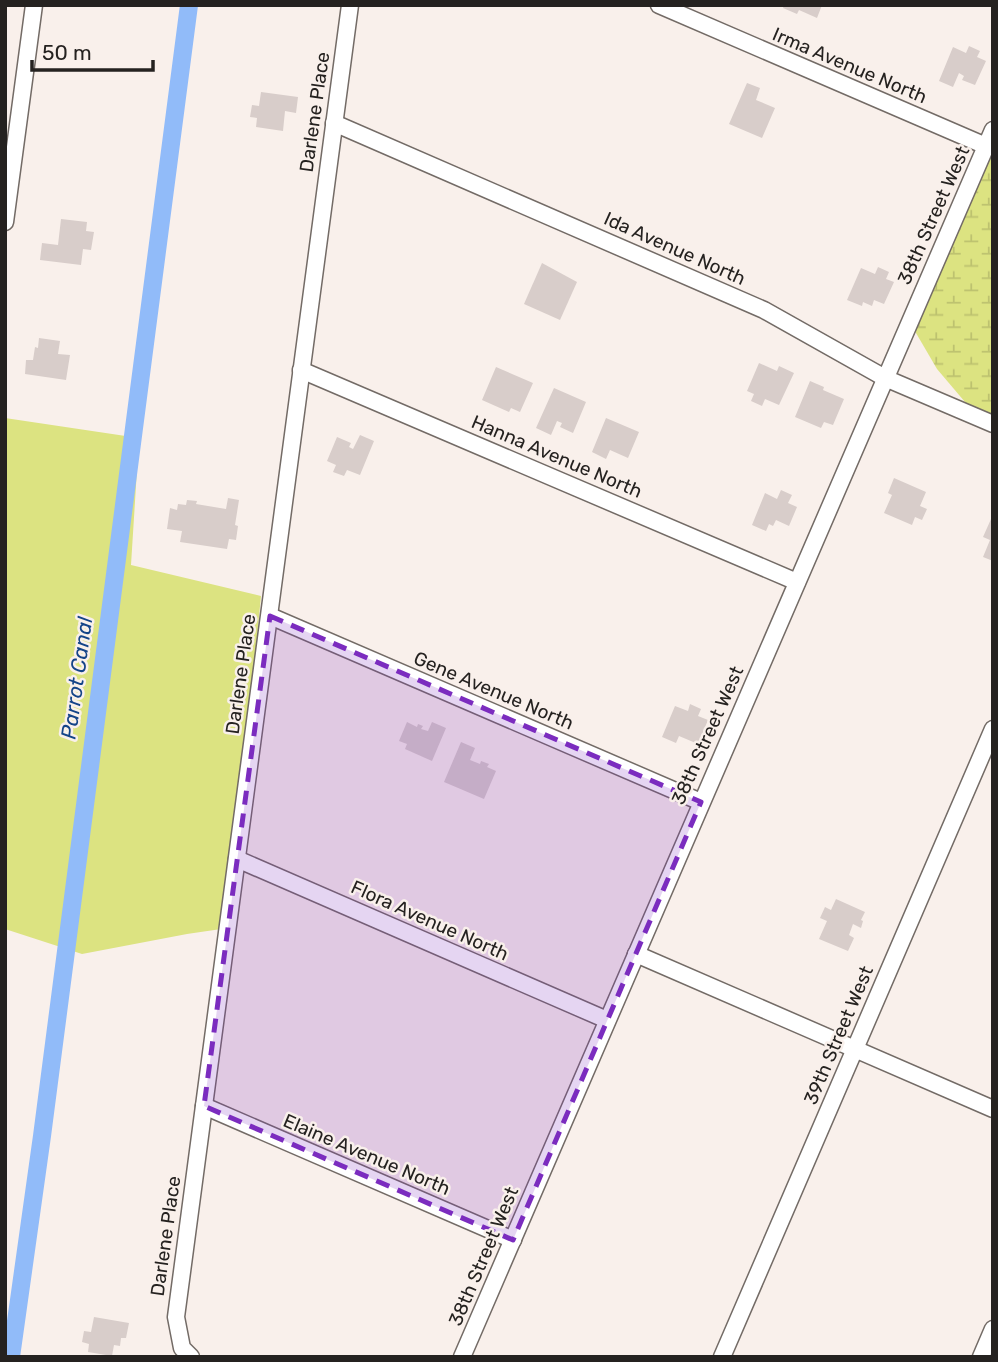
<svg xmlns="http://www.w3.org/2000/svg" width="998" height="1362" font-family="Rubik,sans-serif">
<defs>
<pattern id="wetland-marsh" width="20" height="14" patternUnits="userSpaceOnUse" patternTransform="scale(1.75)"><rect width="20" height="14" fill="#dce381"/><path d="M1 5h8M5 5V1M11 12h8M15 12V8" fill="none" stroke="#bdc26f"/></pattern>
</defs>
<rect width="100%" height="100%" fill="#f9f0eb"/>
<path fill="#dce381" d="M 5,418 L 139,438 L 131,565 L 261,596 L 228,928 L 187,934 L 82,954 L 5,929 Z"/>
<path fill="url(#wetland-marsh)" d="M 993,142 L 993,422 L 965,402 L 937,369 L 909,321 Z"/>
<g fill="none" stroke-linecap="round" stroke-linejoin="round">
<path stroke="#91bbf9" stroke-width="18" d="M 11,1357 L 42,1136 L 189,5"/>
</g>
<g fill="#d8cdca">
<path d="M 784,5 L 822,5 L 817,18 L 799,10 L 797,14 L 783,8 Z"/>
<path d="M 969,46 L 980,51 L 977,57 L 986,61 L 975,85 L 962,80 L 964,76 L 959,73 L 953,87 L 939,81 L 953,47 L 966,53 Z"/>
<path d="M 747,83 L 760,88 L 756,100 L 775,108 L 762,138 L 729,124 Z"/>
<path d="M 261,92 L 298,97 L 296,113 L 285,111 L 283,131 L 256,127 L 257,118 L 250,117 L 252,105 L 259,106 Z"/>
<path d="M 61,219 L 87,222 L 86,231 L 94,232 L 91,250 L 83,249 L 81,265 L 40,260 L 42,243 L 58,245 Z"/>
<path d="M 542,263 L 577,282 L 560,320 L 524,304 Z"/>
<path d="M 878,267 L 889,272 L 886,279 L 894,282 L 884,304 L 874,300 L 872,306 L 863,302 L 862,306 L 847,300 L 861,268 L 875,274 Z"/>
<path d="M 39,338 L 60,341 L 58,354 L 70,355 L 66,380 L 25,374 L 26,360 L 33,360 L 35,347 L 38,348 Z"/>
<path d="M 759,363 L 777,371 L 779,366 L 794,373 L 779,405 L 765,399 L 762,406 L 751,401 L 754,394 L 747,391 Z"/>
<path d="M 496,367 L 533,383 L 520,412 L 511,408 L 509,412 L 482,400 Z"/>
<path d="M 810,381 L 824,387 L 823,390 L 844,399 L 833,425 L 824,422 L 821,428 L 795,417 Z"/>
<path d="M 554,388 L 586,402 L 573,433 L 560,427 L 562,423 L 557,421 L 551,435 L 536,428 Z"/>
<path d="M 606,418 L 639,432 L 628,458 L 610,450 L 606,459 L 592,452 Z"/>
<path d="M 360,435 L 374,441 L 360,475 L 347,470 L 344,476 L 333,472 L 336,465 L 327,461 L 337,437 L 351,443 L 349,447 L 353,449 Z"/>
<path d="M 894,478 L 926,492 L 920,506 L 927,509 L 922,520 L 915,517 L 912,525 L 884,513 L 892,495 L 888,493 Z"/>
<path d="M 781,490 L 792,495 L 788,503 L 797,507 L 789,526 L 776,520 L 773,526 L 769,524 L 766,531 L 752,525 L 765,493 L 777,499 Z"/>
<path d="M 228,498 L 239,500 L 235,525 L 238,526 L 236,540 L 229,539 L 227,549 L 180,542 L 182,531 L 167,529 L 170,508 L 177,510 L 178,504 L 186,505 L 187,500 L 197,501 L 196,504 L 226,509 Z"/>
<path d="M 991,519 L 993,520 L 993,561 L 983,557 L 990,540 L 983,537 Z"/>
<path d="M 690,704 L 701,709 L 698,716 L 708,720 L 698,744 L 679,736 L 676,743 L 662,737 L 675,706 L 688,711 Z"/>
<path d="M 407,722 L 417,727 L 418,724 L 423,726 L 421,729 L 428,731 L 432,722 L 446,728 L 432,761 L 405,749 L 407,744 L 399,741 Z"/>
<path d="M 461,742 L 475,748 L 470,760 L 480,764 L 481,761 L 489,764 L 487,767 L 496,771 L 484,799 L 444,782 Z"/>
<path d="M 836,899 L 865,912 L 861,920 L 863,921 L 861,928 L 853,924 L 849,935 L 854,938 L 848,951 L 819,939 L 827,921 L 820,918 L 825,907 L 831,910 Z"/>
<path d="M 94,1317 L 129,1323 L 126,1338 L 121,1338 L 120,1346 L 114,1345 L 112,1356 L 88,1352 L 89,1344 L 82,1342 L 84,1331 L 91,1332 Z"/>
</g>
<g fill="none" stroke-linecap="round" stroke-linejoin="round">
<g stroke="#736b66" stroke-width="19">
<g id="street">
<path d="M 659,5 L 986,146"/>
<path d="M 334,123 L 764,310 L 885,378 L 993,424"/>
<path d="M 5,222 L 34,5"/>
<path d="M 301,370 L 797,582"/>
<path d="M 270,616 L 701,802"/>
<path d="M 237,859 L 607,1020"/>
<path d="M 636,954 L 993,1109"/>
<path d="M 204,1106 L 513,1240"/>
<path d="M 191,1357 L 182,1348 L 176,1317 L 350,5"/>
<path d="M 462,1357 L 993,130"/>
<path d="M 722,1357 L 993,729"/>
<path d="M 981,1357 L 993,1329"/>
</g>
</g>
<use href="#street" stroke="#fff" stroke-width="16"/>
</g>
<path fill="#7b2cbf" fill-opacity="0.2" stroke="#7b2cbf" stroke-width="5" stroke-dasharray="14 9" stroke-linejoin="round" d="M 270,616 L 701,802 L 513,1240 L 204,1106 Z"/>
<g text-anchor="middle" stroke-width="5" stroke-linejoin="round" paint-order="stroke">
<g font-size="19" fill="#252220" stroke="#f9f0eb">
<text transform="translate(850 65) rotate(23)" y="7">Irma Avenue North</text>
<text transform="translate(314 112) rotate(-82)" y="7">Darlene Place</text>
<text transform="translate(933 215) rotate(-66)" y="7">38th Street West</text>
<text transform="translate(675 248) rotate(24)" y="7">Ida Avenue North</text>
<text transform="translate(557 456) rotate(23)" y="7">Hanna Avenue North</text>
<text transform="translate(240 674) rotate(-82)" y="7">Darlene Place</text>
<text transform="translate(494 690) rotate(23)" y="7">Gene Avenue North</text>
<text transform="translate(707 735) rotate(-66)" y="7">38th Street West</text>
<text transform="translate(430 920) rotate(24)" y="7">Flora Avenue North</text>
<text transform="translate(838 1035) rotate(-67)" y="7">39th Street West</text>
<text transform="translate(367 1154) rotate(23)" y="7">Elaine Avenue North</text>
<text transform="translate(165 1236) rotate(-82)" y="7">Darlene Place</text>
<text transform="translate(483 1256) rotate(-67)" y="7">38th Street West</text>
</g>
<g font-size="21" font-style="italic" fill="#144488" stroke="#f9f0eb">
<text transform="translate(77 678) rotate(-82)" y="7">Parrot Canal</text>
</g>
</g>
<rect width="998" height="1362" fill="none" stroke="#252220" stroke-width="14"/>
<path d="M32 60v10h121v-10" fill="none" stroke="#252220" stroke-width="3.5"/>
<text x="42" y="60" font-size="21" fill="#252220" stroke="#f9f0eb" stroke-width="5" paint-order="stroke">50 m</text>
</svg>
